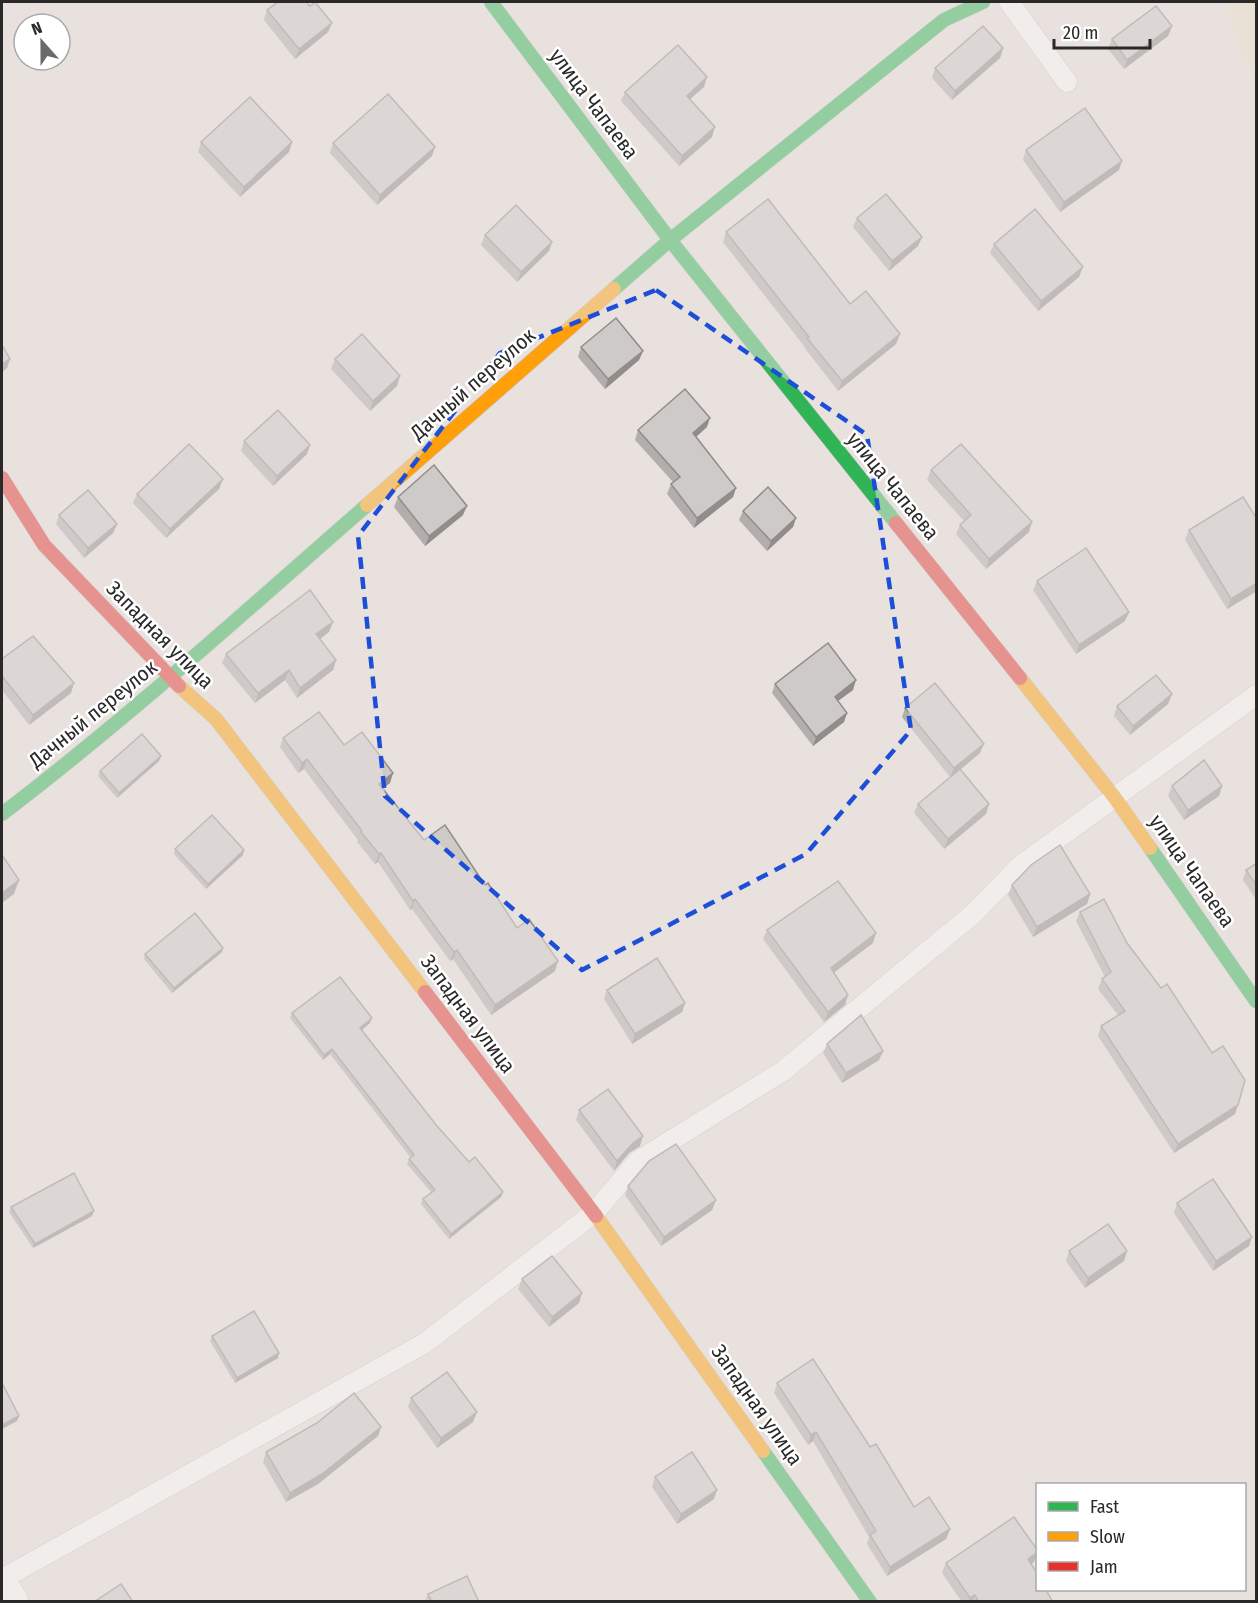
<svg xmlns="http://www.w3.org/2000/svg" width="1258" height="1603" font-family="'Fira Sans Condensed',sans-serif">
<rect width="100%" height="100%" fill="#e8e1de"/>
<path fill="#ecdfcc" d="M 1224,2 L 1256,2 L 1256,86 Z"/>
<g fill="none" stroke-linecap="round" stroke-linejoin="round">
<g stroke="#c1bfc0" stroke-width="21">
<g id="lane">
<path d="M 1009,2 L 1067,82"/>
<path d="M 2,1579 L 425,1343 L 594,1213 L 638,1161 L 783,1071 L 973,914 L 1020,866 L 1256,695"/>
</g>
</g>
<g stroke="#c1bfc0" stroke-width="34">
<path id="street" d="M 2,1586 L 12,1602"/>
</g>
<g stroke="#c1bfc0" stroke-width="15">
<g id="fast">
<path d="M 491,2 L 670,240 L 896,523"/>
<path d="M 614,289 L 670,240 L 944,20 L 983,2"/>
<path d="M 2,814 C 129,717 247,610 367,505"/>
<path d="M 1150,848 L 1256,1001"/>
<path d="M 763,1451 L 870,1602"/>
</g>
</g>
<g stroke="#c1bfc0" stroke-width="15">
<g id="slow">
<path d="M 367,505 L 614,289"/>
<path d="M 1020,678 L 1115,798 L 1150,848"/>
<path d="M 179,686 L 216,719 L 425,992"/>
<path d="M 596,1216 L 763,1451"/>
</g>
</g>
<g stroke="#c1bfc0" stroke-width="15">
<g id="jam">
<path d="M 2,478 L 44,545 L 179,686"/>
<path d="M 896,523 L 1020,678"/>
<path d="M 425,992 L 596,1216"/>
</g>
</g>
<use href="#lane" stroke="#fcfafa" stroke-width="20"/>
<use href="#street" stroke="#fcfafa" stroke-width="33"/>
<use href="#fast" stroke="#30b455" stroke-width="14"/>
<use href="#slow" stroke="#ff9f0a" stroke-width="14"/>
<use href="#jam" stroke="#e5322d" stroke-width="14"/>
</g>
<g fill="#b1aeab">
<path d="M 310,6 L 332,23 L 328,32 L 295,59 L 264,20 L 267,10 Z"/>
<path d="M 1172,26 L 1168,36 L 1124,69 L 1108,49 L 1112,39 Z"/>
<path d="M 1003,48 L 1000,58 L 952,100 L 932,78 L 935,68 Z"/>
<path d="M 704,87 L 690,99 L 712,137 L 679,166 L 621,101 L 625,92 Z"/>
<path d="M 201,142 L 289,152 L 240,197 L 198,152 Z"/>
<path d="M 333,143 L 432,156 L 377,205 L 330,153 Z"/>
<path d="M 1026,150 L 1122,161 L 1119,170 L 1060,212 L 1023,160 Z"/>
<path d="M 857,218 L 922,237 L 918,246 L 889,271 L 853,227 Z"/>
<path d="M 726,232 L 900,334 L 896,344 L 838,391 L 804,347 L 804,346 L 723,242 Z"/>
<path d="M 485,235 L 552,242 L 549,251 L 517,282 L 481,245 Z"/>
<path d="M 994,244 L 1079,277 L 1038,311 L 990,253 Z"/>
<path d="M 581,347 L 643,351 L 639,360 L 605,389 L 578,357 Z"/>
<path d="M 335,359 L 397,386 L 370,411 L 331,369 Z"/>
<path d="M 707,427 L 696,437 L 736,488 L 733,497 L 694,528 L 667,494 L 671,484 L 673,482 L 635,440 L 638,430 Z"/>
<path d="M 244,441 L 310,445 L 307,454 L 273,486 L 241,451 Z"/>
<path d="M 931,470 L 1029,532 L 986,569 L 956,534 L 960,525 L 964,521 L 927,480 Z"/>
<path d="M 223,479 L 219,489 L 166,538 L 133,503 L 137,494 Z"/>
<path d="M 398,497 L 463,515 L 425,546 L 394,507 Z"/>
<path d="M 743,511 L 796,518 L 793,527 L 767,551 L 739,520 Z"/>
<path d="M 59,515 L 117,524 L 113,533 L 84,558 L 56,524 Z"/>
<path d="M 1257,519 L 1257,591 L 1227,609 L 1185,540 L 1189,530 Z"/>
<path d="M 1037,581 L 1125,621 L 1076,654 L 1033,590 Z"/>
<path d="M 333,622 L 329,632 L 320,639 L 336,660 L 333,670 L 297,698 L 285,680 L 255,703 L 222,663 L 226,654 Z"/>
<path d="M 2,659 L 71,693 L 29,725 L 2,690 Z"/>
<path d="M 775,684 L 853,690 L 838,701 L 847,713 L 844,722 L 813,746 L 772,693 Z"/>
<path d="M 1168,704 L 1130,735 L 1114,716 L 1117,706 Z"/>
<path d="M 905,708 L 980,753 L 960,770 L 989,804 L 986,814 L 944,849 L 914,813 L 918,804 L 950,777 L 902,717 Z"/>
<path d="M 283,738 L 344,745 L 390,783 L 382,789 L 424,840 L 485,885 L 517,928 L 555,971 L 491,1015 L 453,959 L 450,961 L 412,909 L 410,910 L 378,862 L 375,864 L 357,842 L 358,840 L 304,769 L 298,773 L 280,747 Z"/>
<path d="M 159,761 L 117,798 L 98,776 L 100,771 Z"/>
<path d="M 1172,786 L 1222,786 L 1219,796 L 1184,820 L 1168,796 Z"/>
<path d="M 175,849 L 243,855 L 206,889 L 174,854 Z"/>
<path d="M 1257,863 L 1257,901 L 1243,880 L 1246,870 Z"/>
<path d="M 1012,885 L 1090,894 L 1087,904 L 1033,937 L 1008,895 Z"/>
<path d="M 1080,912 L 1127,943 L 1235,1114 L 1174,1153 L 1098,1036 L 1101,1026 L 1118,1015 L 1098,989 L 1102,979 L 1105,977 L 1076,921 Z"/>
<path d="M 767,930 L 873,943 L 834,972 L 845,1005 L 824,1022 L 763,939 Z"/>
<path d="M 223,948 L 222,952 L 172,993 L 144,959 L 145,954 Z"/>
<path d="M 607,990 L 685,1003 L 682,1012 L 632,1044 L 604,999 Z"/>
<path d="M 292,1013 L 370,1023 L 362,1030 L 437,1126 L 469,1162 L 503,1192 L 501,1197 L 449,1239 L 421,1204 L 423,1199 L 431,1192 L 407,1164 L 409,1159 L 411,1158 L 330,1054 L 323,1060 L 290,1018 Z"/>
<path d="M 827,1044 L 883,1051 L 879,1060 L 842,1083 L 823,1053 Z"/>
<path d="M 579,1110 L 640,1146 L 629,1153 L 614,1171 L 576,1120 Z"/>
<path d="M 628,1186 L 716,1200 L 712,1210 L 661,1246 L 625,1195 Z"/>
<path d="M 1177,1203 L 1252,1237 L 1249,1246 L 1213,1271 L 1174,1213 Z"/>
<path d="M 11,1207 L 92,1216 L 33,1248 L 9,1212 Z"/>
<path d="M 1069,1251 L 1127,1251 L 1124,1261 L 1085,1288 L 1066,1261 Z"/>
<path d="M 522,1279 L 582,1293 L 579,1303 L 549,1327 L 518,1289 Z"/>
<path d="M 212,1336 L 278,1358 L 235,1383 L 210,1341 Z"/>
<path d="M 777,1383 L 870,1447 L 914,1507 L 950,1529 L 946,1539 L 887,1576 L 867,1544 L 869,1537 L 813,1441 L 808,1445 L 774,1393 Z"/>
<path d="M 411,1398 L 473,1422 L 437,1448 L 408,1407 Z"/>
<path d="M 381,1427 L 378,1436 L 318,1484 L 286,1502 L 263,1462 L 266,1452 Z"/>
<path d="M 655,1477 L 714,1499 L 677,1524 L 652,1487 Z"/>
<path d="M 1038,1551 L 1034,1562 L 1031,1564 L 1053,1602 L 962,1602 L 942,1573 L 946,1563 Z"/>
<path d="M 428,1594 L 479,1602 L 425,1602 Z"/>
</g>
<g fill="#908d8b">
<path d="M 332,23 L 328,32 L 295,59 L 299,49 Z"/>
<path d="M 1172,26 L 1168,36 L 1124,69 L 1127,60 Z"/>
<path d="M 1003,48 L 1000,58 L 952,100 L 955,91 Z"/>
<path d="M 707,77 L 704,87 L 683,105 L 687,96 Z"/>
<path d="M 715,127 L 712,137 L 679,166 L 682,156 Z"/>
<path d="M 292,142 L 289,152 L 240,197 L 244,187 Z"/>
<path d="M 435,147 L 432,156 L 377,205 L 380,195 Z"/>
<path d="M 1122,161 L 1119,170 L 1060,212 L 1064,202 Z"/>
<path d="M 922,237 L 918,246 L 889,271 L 892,261 Z"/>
<path d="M 552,242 L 549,251 L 517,282 L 521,272 Z"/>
<path d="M 1083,267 L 1079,277 L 1038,311 L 1041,301 Z"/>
<path d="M 900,334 L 896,344 L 838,391 L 842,381 Z"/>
<path d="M 643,351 L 639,360 L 605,389 L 608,379 Z"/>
<path d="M 10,359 L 7,368 L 2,372 L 2,364 Z"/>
<path d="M 400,376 L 397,386 L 370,411 L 373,401 Z"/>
<path d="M 710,418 L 707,427 L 689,443 L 693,433 Z"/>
<path d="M 310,445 L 307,454 L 273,486 L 277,476 Z"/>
<path d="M 223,479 L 219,489 L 166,538 L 170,529 Z"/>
<path d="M 736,488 L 733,497 L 694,528 L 697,518 Z"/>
<path d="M 467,506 L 463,515 L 425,546 L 429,536 Z"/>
<path d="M 796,518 L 793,527 L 767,551 L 771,541 Z"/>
<path d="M 1032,522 L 1029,532 L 986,569 L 989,559 Z"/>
<path d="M 117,524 L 113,533 L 84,558 L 88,548 Z"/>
<path d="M 1257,583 L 1257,591 L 1227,609 L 1231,599 Z"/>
<path d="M 1129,612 L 1125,621 L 1076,654 L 1079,645 Z"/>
<path d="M 333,622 L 329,632 L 313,644 L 316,634 Z"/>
<path d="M 336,660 L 333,670 L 297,698 L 300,688 Z"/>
<path d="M 289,670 L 285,680 L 255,703 L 258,693 Z"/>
<path d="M 856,680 L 853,690 L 831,706 L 835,697 Z"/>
<path d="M 74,683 L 71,693 L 29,725 L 33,715 Z"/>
<path d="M 1172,694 L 1168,704 L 1130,735 L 1133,726 Z"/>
<path d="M 847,713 L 844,722 L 813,746 L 816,737 Z"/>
<path d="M 984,744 L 980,753 L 950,778 L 954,768 Z"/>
<path d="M 161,756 L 159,761 L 117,798 L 119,793 Z"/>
<path d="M 307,759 L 304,769 L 298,773 L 302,763 Z"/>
<path d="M 393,773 L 390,783 L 375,794 L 379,784 Z"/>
<path d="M 1222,786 L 1219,796 L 1184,820 L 1188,810 Z"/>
<path d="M 989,804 L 986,814 L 944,849 L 948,839 Z"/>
<path d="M 244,850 L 243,855 L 206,889 L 208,884 Z"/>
<path d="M 381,853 L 378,862 L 375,864 L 379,854 Z"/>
<path d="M 19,880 L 14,894 L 2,903 L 2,893 Z"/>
<path d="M 1090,894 L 1087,904 L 1033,937 L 1037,927 Z"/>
<path d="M 415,899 L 412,909 L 410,910 L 413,901 Z"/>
<path d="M 876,933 L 873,943 L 828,977 L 831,968 Z"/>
<path d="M 223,948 L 222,952 L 172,993 L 174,988 Z"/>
<path d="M 457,950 L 453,959 L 450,961 L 454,952 Z"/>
<path d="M 558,961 L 555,971 L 491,1015 L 495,1005 Z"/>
<path d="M 848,995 L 845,1005 L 824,1022 L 828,1012 Z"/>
<path d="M 685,1003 L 682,1012 L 632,1044 L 635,1034 Z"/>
<path d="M 372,1018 L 370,1023 L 358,1033 L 360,1028 Z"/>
<path d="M 332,1049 L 330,1054 L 323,1060 L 324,1055 Z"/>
<path d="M 883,1051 L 879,1060 L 842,1083 L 846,1073 Z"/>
<path d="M 1238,1105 L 1235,1114 L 1174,1153 L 1178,1144 Z"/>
<path d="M 643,1136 L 640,1146 L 629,1153 L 614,1171 L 617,1161 L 633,1143 Z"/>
<path d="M 503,1192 L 501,1197 L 449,1239 L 451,1234 Z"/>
<path d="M 716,1200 L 712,1210 L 661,1246 L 664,1237 Z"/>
<path d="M 94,1211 L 92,1216 L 33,1248 L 35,1244 Z"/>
<path d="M 1252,1237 L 1249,1246 L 1213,1271 L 1216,1261 Z"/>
<path d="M 1127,1251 L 1124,1261 L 1085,1288 L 1088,1278 Z"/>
<path d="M 582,1293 L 579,1303 L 549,1327 L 552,1317 Z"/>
<path d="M 279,1353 L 278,1358 L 235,1383 L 237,1378 Z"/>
<path d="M 477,1412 L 473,1422 L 437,1448 L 441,1438 Z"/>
<path d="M 19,1416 L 17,1421 L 2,1429 L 2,1425 Z"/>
<path d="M 381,1427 L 378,1436 L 318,1484 L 286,1502 L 290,1493 Z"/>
<path d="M 816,1432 L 813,1441 L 808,1445 L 811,1435 Z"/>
<path d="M 717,1490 L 714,1499 L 677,1524 L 681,1514 Z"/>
<path d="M 950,1529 L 946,1539 L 887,1576 L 890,1567 Z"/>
<path d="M 1038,1552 L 1034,1562 L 1024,1569 L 1028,1559 Z"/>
<path d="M 975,1595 L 972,1602 L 969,1602 L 970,1598 Z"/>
</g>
<g fill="#cecac7" stroke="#908d8b" stroke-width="1.5">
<path d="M 278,2 L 306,2 L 310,6 L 315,2 L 332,23 L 299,49 L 267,10 Z"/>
<path d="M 1156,6 L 1172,26 L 1127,60 L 1112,39 Z"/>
<path d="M 983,26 L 1003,48 L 955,91 L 935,68 Z"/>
<path d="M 678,45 L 707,77 L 687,96 L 715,127 L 682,156 L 625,92 Z"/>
<path d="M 388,94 L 435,147 L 380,195 L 333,143 Z"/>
<path d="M 250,97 L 292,142 L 244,187 L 201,142 Z"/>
<path d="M 1085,108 L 1122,161 L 1064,202 L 1026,150 Z"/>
<path d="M 886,194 L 922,237 L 892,261 L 857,218 Z"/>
<path d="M 768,199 L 850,304 L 866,291 L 900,334 L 842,381 L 807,338 L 809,337 L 726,232 Z"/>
<path d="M 516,205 L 552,242 L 521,272 L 485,235 Z"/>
<path d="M 1035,209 L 1083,267 L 1041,301 L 994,244 Z"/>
<path d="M 616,318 L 643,351 L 608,379 L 581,347 Z"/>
<path d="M 362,334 L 400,376 L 373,401 L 335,359 Z"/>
<path d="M 2,345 L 10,359 L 2,364 Z"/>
<path d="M 685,389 L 710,418 L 693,433 L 736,488 L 697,518 L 671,484 L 680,477 L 638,430 Z"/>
<path d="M 278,410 L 310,445 L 277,476 L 244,441 Z"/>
<path d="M 189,444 L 223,479 L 170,529 L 137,494 Z"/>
<path d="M 961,444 L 1032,522 L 989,559 L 960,525 L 971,515 L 931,470 Z"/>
<path d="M 434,465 L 467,506 L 429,536 L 398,497 Z"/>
<path d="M 768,487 L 796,518 L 771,541 L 743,511 Z"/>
<path d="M 88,490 L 117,524 L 88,548 L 59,515 Z"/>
<path d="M 1243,497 L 1257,519 L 1257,583 L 1231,599 L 1189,530 Z"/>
<path d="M 1086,548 L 1129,612 L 1079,645 L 1037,581 Z"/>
<path d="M 310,590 L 333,622 L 316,634 L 336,660 L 300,688 L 289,670 L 258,693 L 226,654 Z"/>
<path d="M 33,636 L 74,683 L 33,715 L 2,676 L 2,659 Z"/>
<path d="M 828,643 L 856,680 L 835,697 L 847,713 L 816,737 L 775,684 Z"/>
<path d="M 1156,675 L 1172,694 L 1133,726 L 1117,706 Z"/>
<path d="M 935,683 L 984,744 L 954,768 L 905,708 Z"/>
<path d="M 319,712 L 344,745 L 362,732 L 393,773 L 379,784 L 424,840 L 445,825 L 485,885 L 488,883 L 517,928 L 529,919 L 558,961 L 495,1005 L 457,950 L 454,952 L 415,899 L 413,901 L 381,853 L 379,854 L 361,832 L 362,831 L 307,759 L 302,763 L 283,738 Z"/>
<path d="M 142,734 L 161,756 L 119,793 L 100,771 Z"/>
<path d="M 1204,760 L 1222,786 L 1188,810 L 1172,786 Z"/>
<path d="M 960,769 L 989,804 L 948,839 L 918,804 Z"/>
<path d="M 212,815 L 244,850 L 208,884 L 175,849 Z"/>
<path d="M 1060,845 L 1090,894 L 1037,927 L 1012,885 L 1031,865 Z"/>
<path d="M 2,855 L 19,880 L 2,893 Z"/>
<path d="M 1257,863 L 1257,886 L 1246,870 Z"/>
<path d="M 838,881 L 876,933 L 831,968 L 848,995 L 828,1012 L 767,930 Z"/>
<path d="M 1104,899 L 1127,943 L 1161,988 L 1167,984 L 1212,1053 L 1223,1046 L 1245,1080 L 1238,1105 L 1178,1144 L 1101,1026 L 1125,1011 L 1102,979 L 1111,972 L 1080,912 Z"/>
<path d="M 195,913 L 223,948 L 174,988 L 145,954 Z"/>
<path d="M 657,958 L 685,1003 L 635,1034 L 607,990 Z"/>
<path d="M 340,977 L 372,1018 L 360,1028 L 437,1126 L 469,1162 L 475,1157 L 503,1192 L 451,1234 L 423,1199 L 435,1190 L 409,1159 L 414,1155 L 332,1049 L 324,1055 L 292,1013 Z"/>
<path d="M 861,1015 L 883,1051 L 846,1073 L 827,1044 Z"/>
<path d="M 608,1089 L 643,1136 L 633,1143 L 617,1161 L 579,1110 Z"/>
<path d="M 676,1144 L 716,1200 L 664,1237 L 628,1186 L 649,1161 Z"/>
<path d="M 74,1173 L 94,1211 L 35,1244 L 11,1207 Z"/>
<path d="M 1213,1179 L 1252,1237 L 1216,1261 L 1177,1203 Z"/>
<path d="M 1108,1224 L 1127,1251 L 1088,1278 L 1069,1251 Z"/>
<path d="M 552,1256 L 582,1293 L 552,1317 L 522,1279 Z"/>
<path d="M 254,1311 L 279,1353 L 237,1378 L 212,1336 Z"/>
<path d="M 813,1359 L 870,1447 L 876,1444 L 914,1507 L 929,1497 L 950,1529 L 890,1567 L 870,1535 L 876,1531 L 816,1432 L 811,1435 L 777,1383 Z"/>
<path d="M 447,1372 L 477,1412 L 441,1438 L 411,1398 Z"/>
<path d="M 2,1383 L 19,1416 L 2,1425 Z"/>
<path d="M 354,1393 L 381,1427 L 322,1474 L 290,1493 L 266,1452 L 317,1423 Z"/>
<path d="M 692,1452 L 717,1490 L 681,1514 L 655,1477 Z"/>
<path d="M 1014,1517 L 1038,1551 L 1038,1552 L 1028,1559 L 1038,1575 L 1038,1590 L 1046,1590 L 1053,1602 L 979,1602 L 975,1595 L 970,1598 L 946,1563 Z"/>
<path d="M 467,1576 L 479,1602 L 432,1602 L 428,1594 Z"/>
<path d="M 121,1584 L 133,1602 L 94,1602 Z"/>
</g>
<path d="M0 0H1258V1603H0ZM 656,290 L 867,435 L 911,730 L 806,854 L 582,970 L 385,796 L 358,536 L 500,353 Z" fill="#e8e1de" fill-opacity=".55" fill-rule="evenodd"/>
<path fill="none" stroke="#1d4ed8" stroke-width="4.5" stroke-dasharray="12 8" stroke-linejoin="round" d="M 656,290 L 867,435 L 911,730 L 806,854 L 582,970 L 385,796 L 358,536 L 500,353 Z"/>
<g text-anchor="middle" stroke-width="5" stroke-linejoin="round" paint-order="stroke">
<g font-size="21" fill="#292929" stroke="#fff">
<text transform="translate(594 104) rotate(53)" y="7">улица Чапаева</text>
<text transform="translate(473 384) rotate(-41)" y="7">Дачный переулок</text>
<text transform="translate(893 486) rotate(51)" y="7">улица Чапаева</text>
<text transform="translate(160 635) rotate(45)" y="7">Западная улица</text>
<text transform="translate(93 714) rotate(-39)" y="7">Дачный переулок</text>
<text transform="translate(1192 871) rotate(55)" y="7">улица Чапаева</text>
<text transform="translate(468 1014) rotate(53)" y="7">Западная улица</text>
<text transform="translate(757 1405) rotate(55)" y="7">Западная улица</text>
</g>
</g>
<rect width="1258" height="1603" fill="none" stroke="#292929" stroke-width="6"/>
<rect x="1036" y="1483" width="210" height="108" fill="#ffffff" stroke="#a9a9a9" stroke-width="1.5"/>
<rect x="1048" y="1502" width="30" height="9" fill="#30b455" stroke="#a9a9a9" stroke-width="1.5"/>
<text x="1090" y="1513" font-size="18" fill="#292929">Fast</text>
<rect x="1048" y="1532" width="30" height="9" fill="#ff9f0a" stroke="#a9a9a9" stroke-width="1.5"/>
<text x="1090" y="1543" font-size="18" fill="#292929">Slow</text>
<rect x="1048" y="1562" width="30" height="9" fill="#e5322d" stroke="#a9a9a9" stroke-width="1.5"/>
<text x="1090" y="1573" font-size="18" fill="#292929">Jam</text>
<g transform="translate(42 42) rotate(339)"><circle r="28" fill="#ffffff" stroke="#a9a9a9" stroke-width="1.5"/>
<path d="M0-4.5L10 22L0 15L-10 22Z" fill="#6c6968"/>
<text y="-9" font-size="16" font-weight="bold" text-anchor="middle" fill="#292929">N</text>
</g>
<path d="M1054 39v9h96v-9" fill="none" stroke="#292929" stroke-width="3"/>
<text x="1063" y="39" font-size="18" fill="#292929" stroke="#ffffff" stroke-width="4.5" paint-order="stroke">20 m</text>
</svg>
